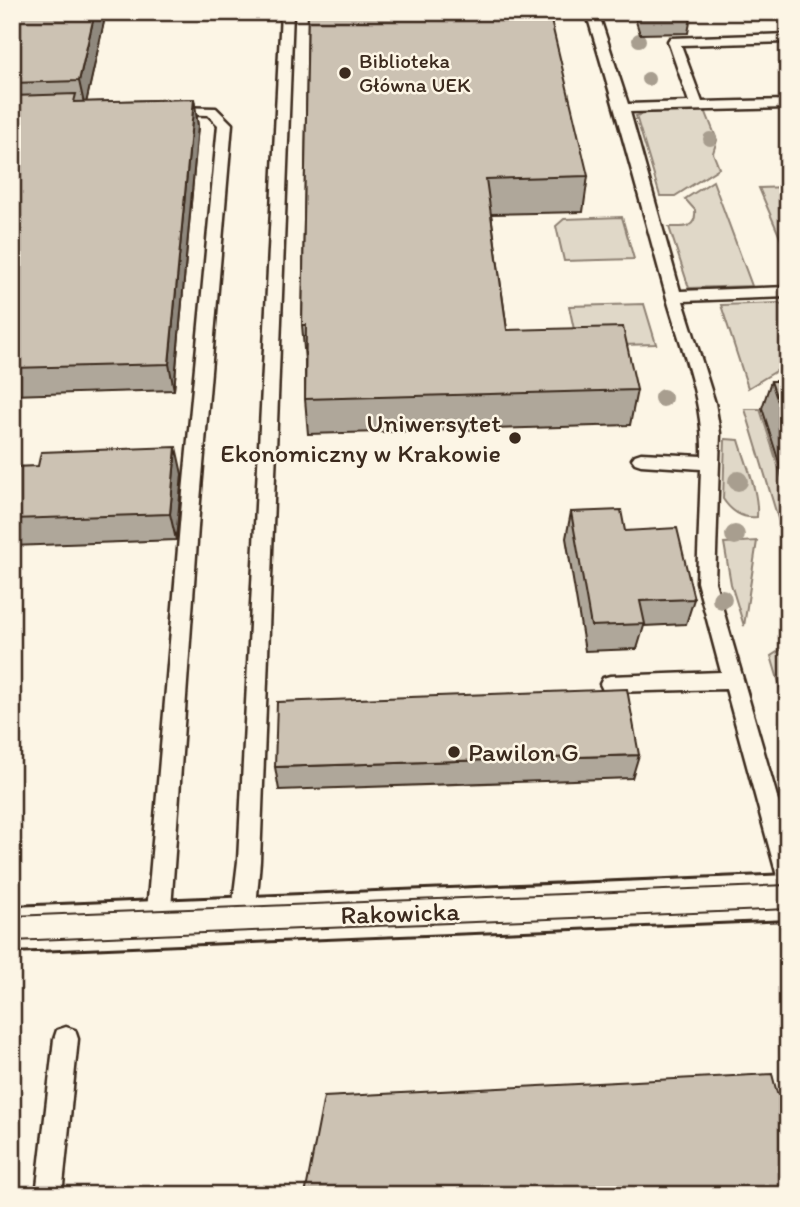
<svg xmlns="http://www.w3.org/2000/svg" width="800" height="1207" font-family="Itim,sans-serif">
<rect width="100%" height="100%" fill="#fcf5e5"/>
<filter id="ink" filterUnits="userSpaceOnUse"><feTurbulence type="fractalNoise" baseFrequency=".0143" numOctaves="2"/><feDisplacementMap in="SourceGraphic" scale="14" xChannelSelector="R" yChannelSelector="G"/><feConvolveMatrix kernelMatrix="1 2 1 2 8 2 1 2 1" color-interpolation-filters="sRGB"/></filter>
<g filter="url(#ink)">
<g fill="#e0d8c8" stroke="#8e8173" stroke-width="2">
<path d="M 705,110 L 717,140 L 713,153 L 719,168 L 675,196 L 660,196 L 636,116 L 650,112 Z"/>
<path d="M 713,181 L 752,286 L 689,288 L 669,227 C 681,227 697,230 695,210 L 685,199 Z"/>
<path d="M 788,187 L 788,256 L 759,188 Z"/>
<path d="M 622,217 L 634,259 L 564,261 L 556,226 L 564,219 Z"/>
<path d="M 779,303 L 788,310 L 788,364 L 748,388 L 721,305 Z"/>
<path d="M 644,304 L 656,344 L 587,346 L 576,339 L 569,306 Z"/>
<path d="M 745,409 L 760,409 L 788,497 L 788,530 L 780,525 Z"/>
<path d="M 725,439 L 739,440 C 746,464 759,492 757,517 C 742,519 731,511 723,499 Z"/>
<path d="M 757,541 L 744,626 L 731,584 L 724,543 Z"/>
<path d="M 788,645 L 788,713 L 771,656 Z"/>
</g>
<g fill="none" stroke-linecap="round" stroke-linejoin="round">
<g stroke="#3b2a1e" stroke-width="5">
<g id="service">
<path d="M 281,12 L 293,12 L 260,861 L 255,919 L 251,927 L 243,930 L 235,927 L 231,919 L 238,861 Z"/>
<path d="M 586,12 L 598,12 L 628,104 L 689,102 L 668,41 L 670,38 L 788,34 L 788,42 L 681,45 L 702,102 L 788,100 L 788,108 L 630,112 L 680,291 L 788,287 L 788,297 L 683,301 L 715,403 L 720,433 L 715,582 L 788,835 L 788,887 L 780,883 L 777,876 L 726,689 L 610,692 L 603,690 L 600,684 L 603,678 L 610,676 L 721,672 L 697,582 L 701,469 L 641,465 L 635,463 L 632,459 L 635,455 L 641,453 L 702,456 C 704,400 681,349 666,295 C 640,201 615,106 586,12 Z"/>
<path d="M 171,107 L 216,108 L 232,124 L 199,513 L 170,923 L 166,931 L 158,934 L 150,931 L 146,923 L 181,513 L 218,125 L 208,115 L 166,114 L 164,111 Z"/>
<path d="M 66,1027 L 75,1030 L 78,1039 L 62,1195 L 36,1195 L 54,1039 L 57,1030 Z"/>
</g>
</g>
<g stroke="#3b2a1e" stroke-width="6">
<path id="tertiary" d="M 788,875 L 788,919 L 12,951 L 12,907 Z"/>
</g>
<use href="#service" fill="#fcf5e5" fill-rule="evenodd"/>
<use href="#tertiary" fill="#fcf5e5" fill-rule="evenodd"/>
<g stroke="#3b2a1e" stroke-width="2">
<path d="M 12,916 L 788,885"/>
<path d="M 12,941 L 788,909"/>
</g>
</g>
<g fill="#a89e8f">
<circle cx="639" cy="40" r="7"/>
<circle cx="648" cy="79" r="7"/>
<circle cx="710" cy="139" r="7"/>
<circle cx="663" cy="398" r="9"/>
<circle cx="738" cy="481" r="10"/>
<circle cx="735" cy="535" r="10"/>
<circle cx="722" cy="599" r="10"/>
</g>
<g fill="#afa79a" stroke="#3b2a1e" stroke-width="2">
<path d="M 12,12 L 106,12 L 86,102 L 194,99 L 198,126 L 174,390 L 12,395 Z"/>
<path d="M 308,12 L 588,176 L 583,212 L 491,214 L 507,330 L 637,390 L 630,425 L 308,434 L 305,399 L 305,361 L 302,325 Z"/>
<path d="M 633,12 L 692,12 L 688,33 L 640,34 Z"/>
<path d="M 771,381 L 788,381 L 788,491 L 762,408 Z"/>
<path d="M 12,467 L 182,474 L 176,540 L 12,546 Z"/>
<path d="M 571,512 L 625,531 L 694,599 L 686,624 L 644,626 L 637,649 L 585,651 L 566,538 Z"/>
<path d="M 639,755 L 632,778 L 279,790 L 275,767 Z"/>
</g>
<g fill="#8f887d" stroke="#3b2a1e" stroke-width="2">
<path d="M 95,12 L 106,12 L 106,13 L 85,108 L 79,81 Z"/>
<path d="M 194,99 L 198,126 L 174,390 L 169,364 Z"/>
<path d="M 176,447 L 182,474 L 176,540 L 170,514 Z"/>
</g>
<g fill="#ccc2b3" stroke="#3b2a1e" stroke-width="2">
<path d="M 12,12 L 95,12 L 79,81 L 12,83 Z"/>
<path d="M 308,12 L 549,12 L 588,176 L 486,179 L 507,330 L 623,327 L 637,390 L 305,399 L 306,325 L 302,325 Z"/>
<path d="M 76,94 L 74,102 L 194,99 L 169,364 L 12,368 L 12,96 Z"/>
<path d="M 771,381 L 788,381 L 788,432 Z"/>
<path d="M 176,447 L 170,514 L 12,519 L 12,467 L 38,466 L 41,452 Z"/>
<path d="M 621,510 L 625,531 L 677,528 L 694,599 L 640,601 L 645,624 L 591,626 L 571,512 Z"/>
<path d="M 627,689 L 639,755 L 275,767 L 277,702 Z"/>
<path d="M 772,1074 L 777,1093 L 788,1092 L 788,1195 L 305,1195 L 324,1097 Z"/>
</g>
</g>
<g fill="#3b2a1e" stroke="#fcf5e5" stroke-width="2.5">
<circle cx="345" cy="73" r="7"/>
<circle cx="515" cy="438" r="7"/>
<circle cx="454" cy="752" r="7"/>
</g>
<g text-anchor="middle" stroke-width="5" stroke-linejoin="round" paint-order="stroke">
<g font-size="21" fill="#3b2a1e" stroke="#fcf5e5" text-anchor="start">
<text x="359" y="68">Biblioteka<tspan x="359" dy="24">Główna UEK</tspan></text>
</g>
<g font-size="26" fill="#3b2a1e" stroke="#fcf5e5" text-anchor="end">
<text x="501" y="432">Uniwersytet<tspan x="501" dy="30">Ekonomiczny w Krakowie</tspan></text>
<text x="468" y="761" text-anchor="start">Pawilon G</text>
</g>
<g font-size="26" fill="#3b2a1e" stroke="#fcf5e5">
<text transform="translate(400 913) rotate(-2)" y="9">Rakowicka</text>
</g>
</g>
<rect width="800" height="1207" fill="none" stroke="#fcf5e5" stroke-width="42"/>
<rect x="21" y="21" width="758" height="1165" fill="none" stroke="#3b2a1e" stroke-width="2.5" filter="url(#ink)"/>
</svg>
